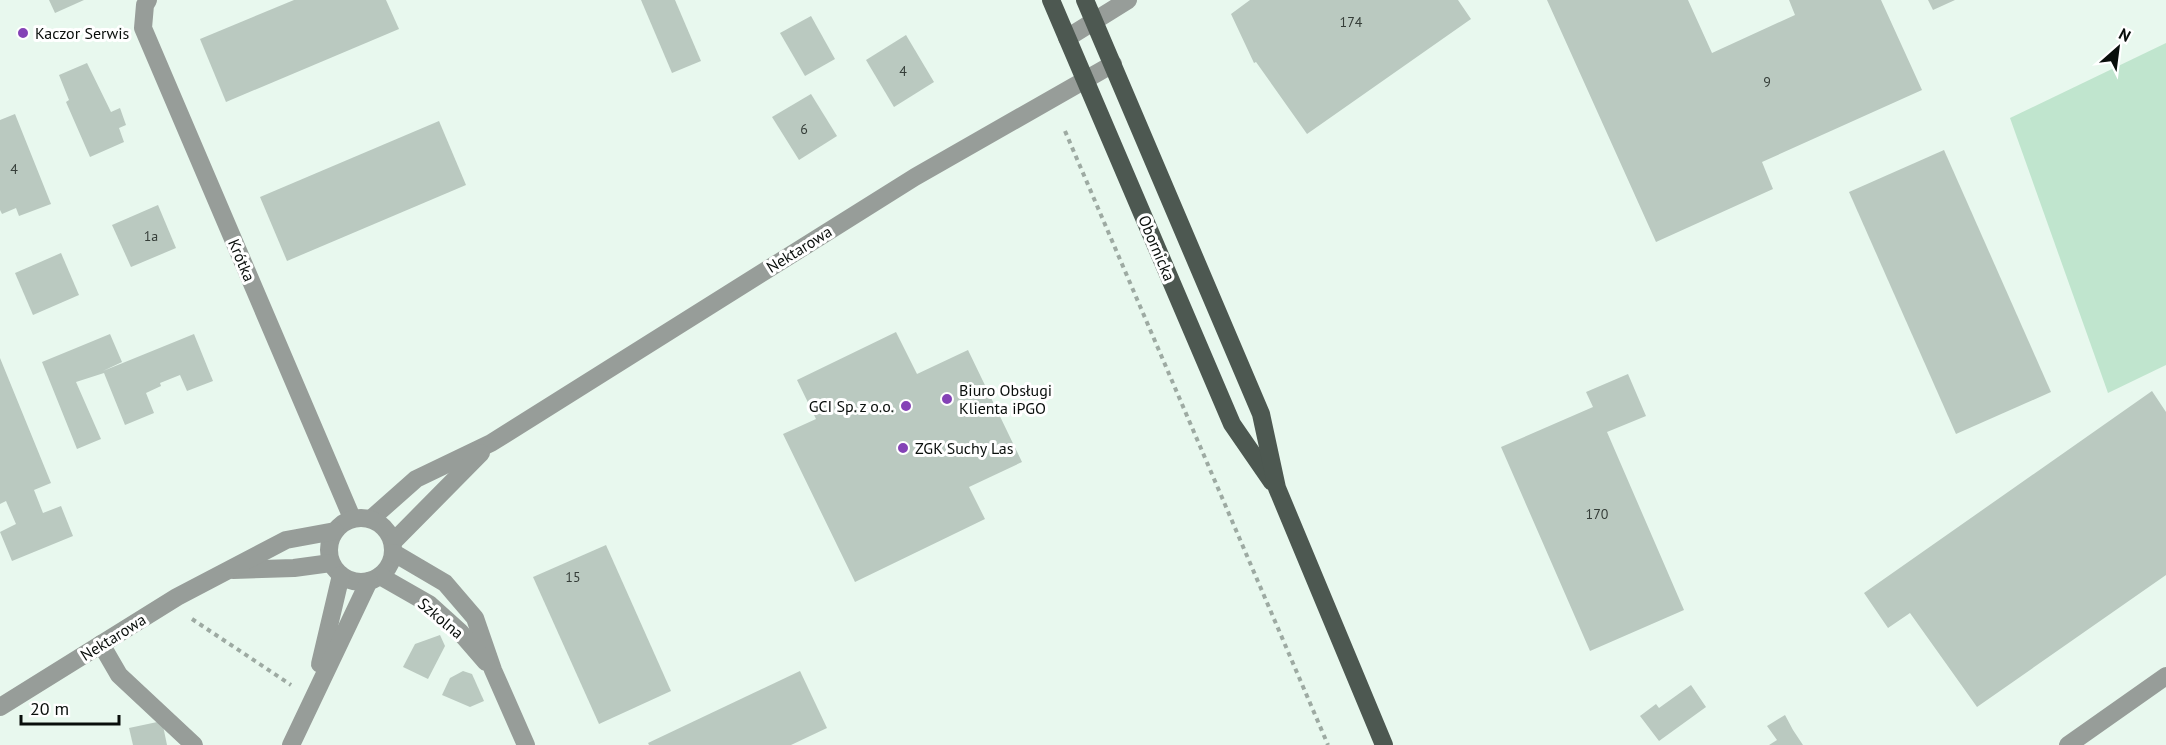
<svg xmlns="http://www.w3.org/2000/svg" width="2166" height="745" font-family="'PT Sans',sans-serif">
<rect width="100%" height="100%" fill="#e8f8ee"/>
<path fill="#c0e5ce" d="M 2166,43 L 2166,365 L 2108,393 L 2010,118 Z"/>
<g fill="#bac9c0">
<path d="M 49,0 L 84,0 L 55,13 Z"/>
<path d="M 294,0 L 386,0 L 399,29 L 226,102 L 200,39 Z"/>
<path d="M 641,0 L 675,0 L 701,61 L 672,73 Z"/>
<path d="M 1250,0 L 1458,0 L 1471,19 L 1307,134 L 1256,62 L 1254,63 L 1231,14 Z"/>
<path d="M 1547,0 L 1688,0 L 1712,53 L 1795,15 L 1789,0 L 1881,0 L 1922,90 L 1762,162 L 1773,189 L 1656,242 Z"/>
<path d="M 1928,0 L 1955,0 L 1933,10 Z"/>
<path d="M 811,16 L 835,59 L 805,76 L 780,33 Z"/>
<path d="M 906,35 L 934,82 L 894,107 L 866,60 Z"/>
<path d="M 87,63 L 111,112 L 120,108 L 126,125 L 119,128 L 124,142 L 90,157 L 66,102 L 69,100 L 59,75 Z"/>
<path d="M 811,94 L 837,136 L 799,160 L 772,117 Z"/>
<path d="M 15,114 L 51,204 L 19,216 L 16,208 L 2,214 L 0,210 L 0,120 Z"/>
<path d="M 439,121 L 466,185 L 287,261 L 260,197 Z"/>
<path d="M 1944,150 L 2051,392 L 1956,434 L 1849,192 Z"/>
<path d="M 158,205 L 176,248 L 131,267 L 112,225 Z"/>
<path d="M 61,253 L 79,295 L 33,315 L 15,273 Z"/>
<path d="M 896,332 L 917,374 L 968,350 L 1022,462 L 969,487 L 985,519 L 855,582 L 783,434 L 816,419 L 797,380 Z"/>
<path d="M 110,334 L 122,362 L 103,371 L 194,334 L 213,381 L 187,391 L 180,375 L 160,383 L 161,386 L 146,393 L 154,413 L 125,425 L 104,373 L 76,382 L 101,439 L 77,449 L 42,362 Z"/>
<path d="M 0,358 L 51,483 L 34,490 L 43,513 L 61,506 L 73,536 L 12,561 L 0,532 L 16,524 L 6,501 L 0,504 Z"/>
<path d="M 1628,374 L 1646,416 L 1607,432 L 1684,610 L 1590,651 L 1501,447 L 1593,407 L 1586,392 Z"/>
<path d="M 2152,391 L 2166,412 L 2166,575 L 1977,707 L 1910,613 L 1888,628 L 1864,593 Z"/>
<path d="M 606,545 L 671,691 L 599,724 L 533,577 Z"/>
<path d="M 440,635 L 445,646 L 428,679 L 403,667 L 415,644 Z"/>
<path d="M 463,671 L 472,674 L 484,701 L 470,707 L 442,695 L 450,678 Z"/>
<path d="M 800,671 L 827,728 L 791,745 L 649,745 L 648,743 Z"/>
<path d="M 1691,685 L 1706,707 L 1659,741 L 1640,716 L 1656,704 L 1659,708 Z"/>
<path d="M 1785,715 L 1793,730 L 1803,745 L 1769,745 L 1777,740 L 1767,726 Z"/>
<path d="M 162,721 L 167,745 L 133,745 L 129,728 Z"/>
</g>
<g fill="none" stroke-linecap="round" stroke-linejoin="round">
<g stroke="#9daaa2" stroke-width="4" stroke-dasharray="4.5 4.5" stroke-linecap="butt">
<path d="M 1065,131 L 1328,745"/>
<path d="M 192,619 L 291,685"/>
</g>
<g stroke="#979d99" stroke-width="18">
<path d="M 148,0 L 145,5 L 143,28 L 352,518"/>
<path d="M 1067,38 L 1128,0"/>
<path d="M 372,518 L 416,479 L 491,443 L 915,177 L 1113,64"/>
<circle cx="361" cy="550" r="32"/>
<path d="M 393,542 L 481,453"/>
<path d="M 394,553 L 445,583 L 475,618 L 493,670 L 526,745"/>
<path d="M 233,570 L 294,568 L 331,563"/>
<path d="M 380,576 L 429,604 L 460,632 L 486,662"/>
<path d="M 101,644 L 119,675 L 194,745"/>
<path d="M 320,664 L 341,575"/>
<path d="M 0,707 L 177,597 L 286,540 L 335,531"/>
<path d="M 291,745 L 369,581"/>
<path d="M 2068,745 L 2166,676"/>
</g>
<g stroke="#4d5851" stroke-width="18">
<path d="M 1051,0 L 1232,424 L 1272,482"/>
<path d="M 1085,0 L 1261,414 L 1277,488 L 1384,745"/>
</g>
</g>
<g fill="#8442b6" stroke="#fff" stroke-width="2">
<circle cx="23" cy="33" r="6"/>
<circle cx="947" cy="399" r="6"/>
<circle cx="906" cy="406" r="6"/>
<circle cx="903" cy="448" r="6"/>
</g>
<g text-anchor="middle" stroke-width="6" stroke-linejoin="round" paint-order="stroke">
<g font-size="14" fill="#353d38">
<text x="1351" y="27">174</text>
<text x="903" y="76">4</text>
<text x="1767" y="87">9</text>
<text x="804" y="134">6</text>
<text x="14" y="174">4</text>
<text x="151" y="241">1a</text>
<text x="1597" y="519">170</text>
<text x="573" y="582">15</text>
</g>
<g font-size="16" fill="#090e0b" stroke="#fff" text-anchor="start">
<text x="35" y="39">Kaczor Serwis</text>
<text x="959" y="396">Biuro Obsługi<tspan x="959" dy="18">Klienta iPGO</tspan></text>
<text x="894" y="412" text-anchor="end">GCI Sp. z o.o.</text>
<text x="915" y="454">ZGK Suchy Las</text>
</g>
<g font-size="16" fill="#090e0b" stroke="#fff">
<text transform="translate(1157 248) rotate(67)" y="6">Obornicka</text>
<text transform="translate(799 249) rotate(-32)" y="6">Nektarowa</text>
<text transform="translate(242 260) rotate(67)" y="6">Krótka</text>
<text transform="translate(441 618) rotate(40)" y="6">Szkolna</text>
<text transform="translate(113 637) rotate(-32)" y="6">Nektarowa</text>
</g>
</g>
<g transform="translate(2118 48) rotate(28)" stroke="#ffffff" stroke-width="4.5" paint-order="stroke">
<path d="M0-4.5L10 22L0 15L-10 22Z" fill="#090e0b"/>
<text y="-9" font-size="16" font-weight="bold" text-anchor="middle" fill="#090e0b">N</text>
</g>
<path d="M21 715v9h98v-9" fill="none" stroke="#090e0b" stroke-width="3"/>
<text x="30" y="715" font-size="18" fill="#090e0b" stroke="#ffffff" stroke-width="4.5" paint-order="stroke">20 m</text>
</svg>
